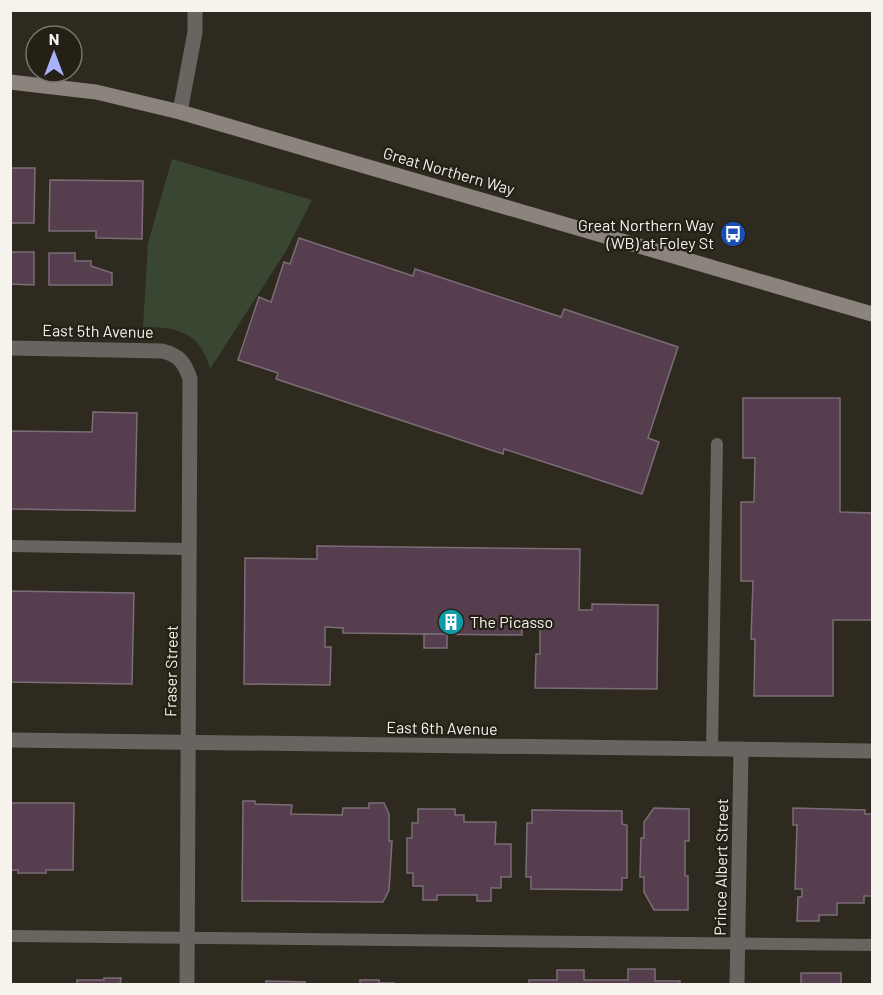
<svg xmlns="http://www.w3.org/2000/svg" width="883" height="995" font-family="Barlow,sans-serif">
<rect width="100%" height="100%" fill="#2f2a1f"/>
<path fill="#394732" d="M 172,159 L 312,200 L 286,251 L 210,369 C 201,332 177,327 143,327 L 148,243 Z"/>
<g fill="#573e4f" stroke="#7a6e76" stroke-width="1.5">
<path d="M 10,168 L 35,168 L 34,223 L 10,223 Z"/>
<path d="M 50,180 L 143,181 L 142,239 L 96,238 L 96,231 L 49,231 Z"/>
<path d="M 299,238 L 413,276 L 415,269 L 561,317 L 564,309 L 678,347 L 648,438 L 659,442 L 642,494 L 504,449 L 503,454 L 276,379 L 278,373 L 238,360 L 259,297 L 271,302 L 284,262 L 290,264 Z"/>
<path d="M 10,252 L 34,252 L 34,285 L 10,284 Z"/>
<path d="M 49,253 L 75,253 L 75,261 L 91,261 L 91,266 L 112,273 L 112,285 L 49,285 Z"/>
<path d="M 743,398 L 840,398 L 840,512 L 872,513 L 872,620 L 833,620 L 833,696 L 754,696 L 755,639 L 751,639 L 753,581 L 741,581 L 741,502 L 754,502 L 755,458 L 743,458 Z"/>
<path d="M 93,412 L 137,413 L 135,511 L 10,509 L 10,431 L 92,432 Z"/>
<path d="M 317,546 L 580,549 L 579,610 L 592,610 L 592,604 L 658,605 L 657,689 L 535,688 L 536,654 L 540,654 L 540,629 L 522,629 L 522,635 L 424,634 L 343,633 L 343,628 L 325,627 L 325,647 L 331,647 L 330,685 L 244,684 L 245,558 L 317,559 Z"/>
<path d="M 10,591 L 134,593 L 132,684 L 10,682 Z"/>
<rect x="424" y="634" width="23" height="14"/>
<path d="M 243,801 L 255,801 L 255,804 L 292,805 L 291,814 L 342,815 L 343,808 L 369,808 L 369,803 L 384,803 L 389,814 L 389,841 L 392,841 L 389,890 L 383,902 L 242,901 Z"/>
<path d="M 10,803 L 74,803 L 73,870 L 46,870 L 46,873 L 18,873 L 18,870 L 10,870 Z"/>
<path d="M 654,808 L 689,809 L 689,841 L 685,841 L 685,876 L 688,876 L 688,910 L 654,910 L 644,892 L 644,877 L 640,877 L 641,838 L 644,838 L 644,822 Z"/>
<path d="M 793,808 L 865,810 L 865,814 L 872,814 L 872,896 L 864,896 L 864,903 L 837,903 L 837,915 L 819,915 L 819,921 L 797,921 L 798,897 L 802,897 L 802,889 L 795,889 L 797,825 L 793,825 Z"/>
<path d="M 418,809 L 455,809 L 455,815 L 464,815 L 464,822 L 496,822 L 495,844 L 511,844 L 511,877 L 501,877 L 501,888 L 491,888 L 491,901 L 477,901 L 477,895 L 437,895 L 437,900 L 423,900 L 423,886 L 413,886 L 413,873 L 407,873 L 407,838 L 412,838 L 412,823 L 418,823 Z"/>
<path d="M 532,810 L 622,811 L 622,824 L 627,825 L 627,878 L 622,878 L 622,890 L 531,889 L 531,877 L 526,877 L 527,823 L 532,823 Z"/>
<path d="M 628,969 L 655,969 L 655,981 L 680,981 L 680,984 L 529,984 L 529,980 L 557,980 L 557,970 L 584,970 L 584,980 L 628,980 Z"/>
<rect x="801" y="973" width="40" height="11"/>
<path d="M 104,978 L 121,978 L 120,984 L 77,984 L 77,980 L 104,980 Z"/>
<path d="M 360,980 L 379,980 L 379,983 L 394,983 L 394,984 L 360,984 Z"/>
<path d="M 266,981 L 305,982 L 305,984 L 266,984 Z"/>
</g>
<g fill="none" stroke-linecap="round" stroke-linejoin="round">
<g stroke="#68645f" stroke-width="12">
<path d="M 10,546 L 190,549"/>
<path d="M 712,749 L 717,444"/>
<path d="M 10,936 L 872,945"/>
</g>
<g stroke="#68645f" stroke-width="15">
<path d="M 180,112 L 195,32 L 195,10"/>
<path d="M 10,348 L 162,351 C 179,355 185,363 190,379 L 187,984"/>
<path d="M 10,740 L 872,751"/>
<path d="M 737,984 L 741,749"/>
</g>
<path stroke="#8a847d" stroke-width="15" d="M 10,82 L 96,92 L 180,112 L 872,314"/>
</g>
<defs>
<g id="bus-disc" transform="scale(1.35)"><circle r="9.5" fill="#1a4fb4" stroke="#252016"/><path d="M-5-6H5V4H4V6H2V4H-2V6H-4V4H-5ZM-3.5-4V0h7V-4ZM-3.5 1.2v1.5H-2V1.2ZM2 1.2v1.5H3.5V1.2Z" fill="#fff"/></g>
<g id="building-disc" transform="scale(1.35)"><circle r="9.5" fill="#0f9aa8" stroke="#252016"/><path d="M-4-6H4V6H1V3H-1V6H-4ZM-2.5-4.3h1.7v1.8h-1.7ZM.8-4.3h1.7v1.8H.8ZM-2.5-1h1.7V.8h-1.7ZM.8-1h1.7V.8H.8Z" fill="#fff"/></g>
</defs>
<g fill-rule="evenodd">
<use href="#bus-disc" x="733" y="234"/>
<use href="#building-disc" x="451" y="622"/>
</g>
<g text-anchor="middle" stroke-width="4.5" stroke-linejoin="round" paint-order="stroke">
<g font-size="16" fill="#f6f3ec" stroke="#252016">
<text transform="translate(449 171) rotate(16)" y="6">Great Northern Way</text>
<text transform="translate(98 331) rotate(1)" y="6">East 5th Avenue</text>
<text transform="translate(171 671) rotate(-89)" y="6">Fraser Street</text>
<text transform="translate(442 728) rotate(1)" y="6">East 6th Avenue</text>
<text transform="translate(721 867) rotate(-89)" y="6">Prince Albert Street</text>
</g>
<g font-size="16" fill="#f6f3ec" stroke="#252016" text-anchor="end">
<text x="714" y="231">Great Northern Way<tspan x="714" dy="18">(WB) at Foley St</tspan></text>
<text x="470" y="628" text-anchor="start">The Picasso</text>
</g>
</g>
<rect width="883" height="995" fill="none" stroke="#f6f3ec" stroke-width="24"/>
<g transform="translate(54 54)"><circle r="28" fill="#252016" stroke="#79746c" stroke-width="1.5"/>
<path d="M0-4.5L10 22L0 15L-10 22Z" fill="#a7b1fc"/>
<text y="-9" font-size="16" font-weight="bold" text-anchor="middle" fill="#f6f3ec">N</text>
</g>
</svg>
